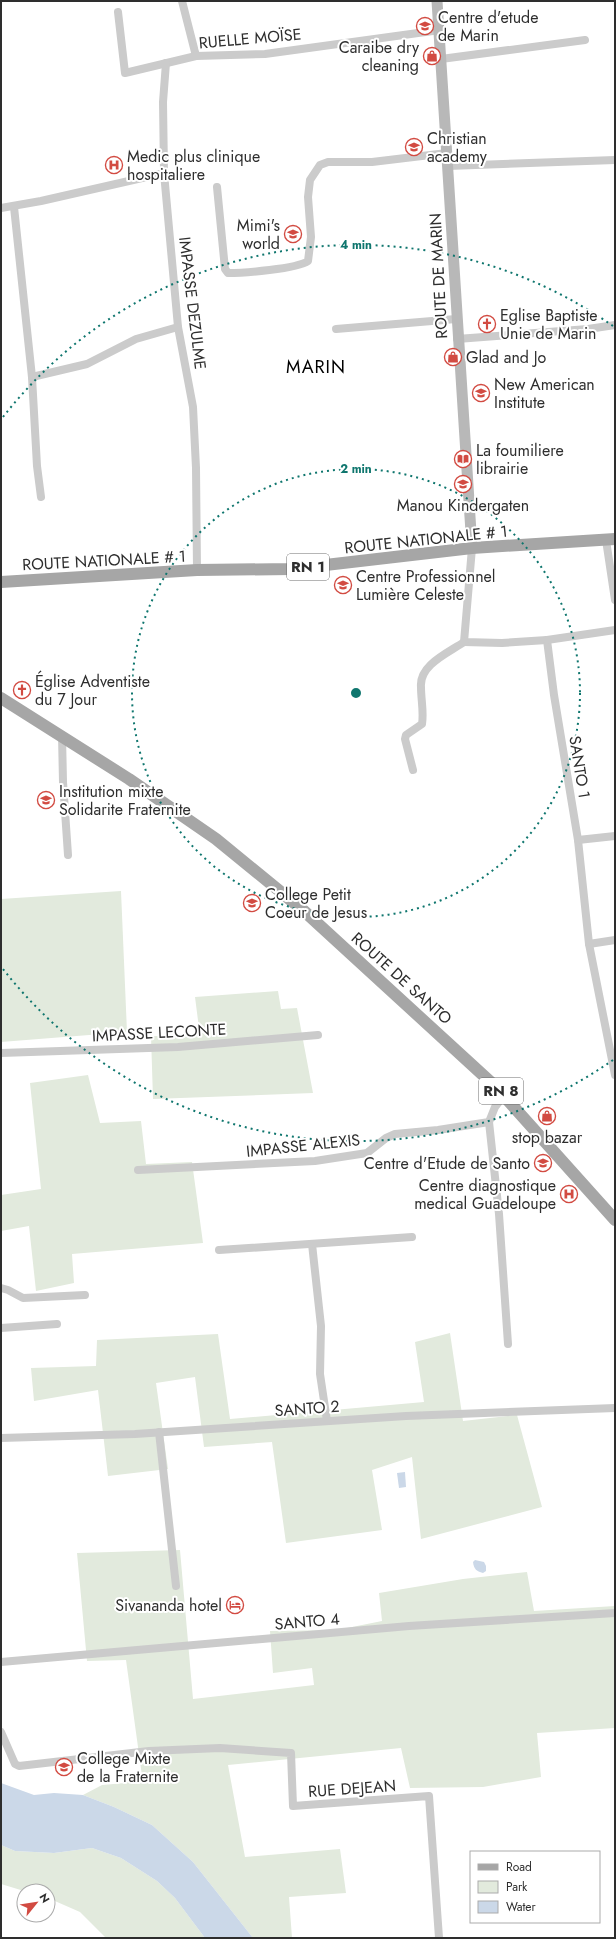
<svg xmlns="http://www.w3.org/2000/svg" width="616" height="1939" font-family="Jost,sans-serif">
<rect width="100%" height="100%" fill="#fff"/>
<g fill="#e2eadd">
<path d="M 121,891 L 127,1032 L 1,1042 L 1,899 Z"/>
<path d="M 278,991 L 281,1009 L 297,1008 L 313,1093 L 153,1099 L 151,1036 L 200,1036 L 195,997 Z"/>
<path d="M 88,1075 L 100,1123 L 141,1121 L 146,1164 L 192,1162 L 203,1243 L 72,1254 L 74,1283 L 36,1291 L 29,1226 L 1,1231 L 1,1195 L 41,1189 L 30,1083 Z"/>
<path d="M 450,1333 L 463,1421 L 517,1415 L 542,1507 L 421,1539 L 412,1457 L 372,1470 L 382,1530 L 286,1543 L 272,1442 L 204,1447 L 195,1377 L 156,1383 L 168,1469 L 108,1476 L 98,1390 L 34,1401 L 31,1368 L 96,1366 L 97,1340 L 218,1334 L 230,1419 L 424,1402 L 415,1342 Z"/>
<path d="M 180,1550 L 193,1699 L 314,1685 L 312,1668 L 273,1673 L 270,1631 L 337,1630 L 382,1621 L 379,1593 L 463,1579 L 527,1572 L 534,1611 L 615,1606 L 615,1728 L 537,1733 L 541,1777 L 483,1787 L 410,1788 L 401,1748 L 228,1765 L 245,1857 L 340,1849 L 346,1893 L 289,1897 L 292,1938 L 253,1938 L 193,1862 L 152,1825 L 114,1807 L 83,1795 L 102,1785 L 125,1783 L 142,1776 L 126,1660 L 87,1661 L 77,1553 Z"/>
<path d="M 1,1845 L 15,1851 L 54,1853 L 92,1848 L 121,1858 L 157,1881 L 175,1898 L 205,1938 L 106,1938 L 80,1912 L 48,1898 L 48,1891 L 24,1891 L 1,1884 Z"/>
</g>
<g fill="#cbd8e8">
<path d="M 405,1472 L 406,1487 L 399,1488 L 397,1473 Z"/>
<path d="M 475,1560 L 484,1562 L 486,1566 L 486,1571 L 483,1573 C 476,1571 474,1569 473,1562 Z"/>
<path d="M 1,1783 L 34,1795 L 54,1793 L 83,1795 L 114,1807 L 152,1825 L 193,1862 L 253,1938 L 205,1938 L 175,1898 L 157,1881 L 121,1858 L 92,1848 L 54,1853 L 15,1851 L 1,1845 Z"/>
</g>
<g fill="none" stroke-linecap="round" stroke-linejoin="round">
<g stroke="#cbcbcb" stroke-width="8">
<path d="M 182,1 L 196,56"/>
<path d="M 118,12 L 125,73 L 196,56 L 265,54 L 440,30"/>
<path d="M 441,59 L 585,40"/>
<path d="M 166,63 L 163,102 L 164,173 L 178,327 L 193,407 L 196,468 L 197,570"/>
<path d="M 448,166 L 615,160"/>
<path d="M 217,187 L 225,269 L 228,273 C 243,273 297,269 308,261 L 311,237 L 308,197 L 310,180 L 320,165 L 328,162 L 372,162 L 447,153"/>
<path d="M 14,207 L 32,377 L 37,466 L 41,497"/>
<path d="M 1,208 L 41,201 L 164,173"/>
<path d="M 336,329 L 456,319"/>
<path d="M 457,339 L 588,329 L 615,325"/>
<path d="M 32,377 L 87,364 L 136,339 L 178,327"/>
<path d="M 606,540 L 615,600"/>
<path d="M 472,548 L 464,642 L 502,643 L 547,640 L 554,695 L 578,840 L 589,944 L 615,1075"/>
<path d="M 547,640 L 615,630"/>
<path d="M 62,735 L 63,782 L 68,855"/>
<path d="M 413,770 L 405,739 L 406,735 L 422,724 C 424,712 421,700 421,687 C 419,665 448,653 464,642"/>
<path d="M 578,840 L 615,836"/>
<path d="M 589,944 L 615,940"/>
<path d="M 1,1053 L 178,1047 L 318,1035"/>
<path d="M 489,1122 L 499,1214 L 508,1344"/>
<path d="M 138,1170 L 315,1161 L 367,1153 L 386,1138 L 395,1134 L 438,1130 L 489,1122 L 495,1107 L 504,1095"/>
<path d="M 312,1244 L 321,1326 L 320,1374 L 327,1421"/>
<path d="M 219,1250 L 412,1237"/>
<path d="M 1,1288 L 8,1290 L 23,1298 L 85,1295"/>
<path d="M 1,1328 L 57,1324"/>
<path d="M 159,1432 L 176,1586"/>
<path d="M 1,1438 L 135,1434 L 406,1416 L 615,1408"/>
<path d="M 1,1662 L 409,1626 L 615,1613"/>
<path d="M 1,1732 L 15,1764 L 19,1766 L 149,1751 L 220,1748 L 291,1753 L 293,1806 L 429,1796 L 439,1938"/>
</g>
<path stroke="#b8b8b8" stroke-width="11" d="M 437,1 L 472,548"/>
<g stroke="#a6a6a6" stroke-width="12">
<path d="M 1,582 L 197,570 L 291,569 L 472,548 L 615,539"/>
<path d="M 1,698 L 129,779 L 216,839 L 304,911 L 496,1087 L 615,1220"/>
</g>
</g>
<g fill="none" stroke="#0f766e" stroke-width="2" stroke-dasharray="2 4">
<circle cx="356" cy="693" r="224"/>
<path d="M613 1060A448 448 0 0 1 3 969M3 417A448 448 0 0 1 613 326"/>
</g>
<defs>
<g id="school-ring" transform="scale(0.9)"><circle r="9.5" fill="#fff" stroke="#d24b42" stroke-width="1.5"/><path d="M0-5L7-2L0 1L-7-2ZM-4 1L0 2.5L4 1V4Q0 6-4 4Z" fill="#d24b42"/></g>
<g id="shop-ring" transform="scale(0.9)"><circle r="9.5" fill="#fff" stroke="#d24b42" stroke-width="1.5"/><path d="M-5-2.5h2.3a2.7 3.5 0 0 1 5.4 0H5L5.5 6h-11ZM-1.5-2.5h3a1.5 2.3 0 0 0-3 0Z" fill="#d24b42"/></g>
<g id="hospital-ring" transform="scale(0.9)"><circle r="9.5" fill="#fff" stroke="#d24b42" stroke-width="1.5"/><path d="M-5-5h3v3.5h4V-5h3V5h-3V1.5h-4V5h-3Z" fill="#d24b42"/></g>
<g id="church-ring" transform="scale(0.9)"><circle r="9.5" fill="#fff" stroke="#d24b42" stroke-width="1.5"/><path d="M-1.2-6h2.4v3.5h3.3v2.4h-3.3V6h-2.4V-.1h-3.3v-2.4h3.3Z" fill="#d24b42"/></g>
<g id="library-ring" transform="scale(0.9)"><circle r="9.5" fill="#fff" stroke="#d24b42" stroke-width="1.5"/><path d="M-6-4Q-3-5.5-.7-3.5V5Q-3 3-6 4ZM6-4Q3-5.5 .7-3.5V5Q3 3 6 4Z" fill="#d24b42"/></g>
<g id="university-ring" transform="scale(0.9)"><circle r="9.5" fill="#fff" stroke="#d24b42" stroke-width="1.5"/><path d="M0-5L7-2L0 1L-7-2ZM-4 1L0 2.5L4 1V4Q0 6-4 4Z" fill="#d24b42"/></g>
<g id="hotel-ring" transform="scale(0.9)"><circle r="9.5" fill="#fff" stroke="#d24b42" stroke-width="1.5"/><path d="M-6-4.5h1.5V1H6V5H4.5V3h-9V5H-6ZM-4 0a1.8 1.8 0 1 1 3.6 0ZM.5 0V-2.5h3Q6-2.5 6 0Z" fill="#d24b42"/></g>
</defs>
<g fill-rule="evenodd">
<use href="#school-ring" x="425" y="26"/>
<use href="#shop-ring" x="432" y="56"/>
<use href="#school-ring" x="414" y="147"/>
<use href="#hospital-ring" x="114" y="165"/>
<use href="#school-ring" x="293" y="234"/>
<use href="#church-ring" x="487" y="324"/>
<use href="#shop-ring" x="453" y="357"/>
<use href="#school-ring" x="481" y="393"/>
<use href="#library-ring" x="463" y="459"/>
<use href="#school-ring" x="463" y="484"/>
<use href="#university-ring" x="343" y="585"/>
<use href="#church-ring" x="22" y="690"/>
<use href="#school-ring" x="46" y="800"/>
<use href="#school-ring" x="252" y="903"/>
<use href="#shop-ring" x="547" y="1116"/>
<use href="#school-ring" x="543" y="1163"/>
<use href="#hospital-ring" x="569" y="1194"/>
<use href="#hotel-ring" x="235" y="1605"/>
<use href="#school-ring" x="64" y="1767"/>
</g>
<g text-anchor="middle" stroke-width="4" stroke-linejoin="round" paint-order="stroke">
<g fill="#fff" stroke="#6d6d6d" stroke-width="1">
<rect x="287" y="554" width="42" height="26" rx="3"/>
<rect x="479" y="1078" width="44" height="26" rx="3"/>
</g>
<g font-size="15" font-weight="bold" fill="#2e2e2e">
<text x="308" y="572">RN 1</text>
<text x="501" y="1096">RN 8</text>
</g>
<g font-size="16" fill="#2e2e2e" stroke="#fff" text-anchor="start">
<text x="438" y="23">Centre d'etude<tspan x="438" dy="18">de Marin</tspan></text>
<text x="419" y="53" text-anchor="end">Caraibe dry<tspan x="419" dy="18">cleaning</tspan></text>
<text x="427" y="144">Christian<tspan x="427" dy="18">academy</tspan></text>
<text x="127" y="162">Medic plus clinique<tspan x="127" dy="18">hospitaliere</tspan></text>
<text x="280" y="231" text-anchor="end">Mimi's<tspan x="280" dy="18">world</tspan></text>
<text x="500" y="321">Eglise Baptiste<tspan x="500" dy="18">Unie de Marin</tspan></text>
<text x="466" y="363">Glad and Jo</text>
<text x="494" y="390">New American<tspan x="494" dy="18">Institute</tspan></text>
<text x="476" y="456">La foumiliere<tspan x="476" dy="18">librairie</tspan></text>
<text x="463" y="511" text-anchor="middle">Manou Kindergaten</text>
<text x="356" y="582">Centre Professionnel<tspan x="356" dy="18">Lumière Celeste</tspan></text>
<text x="35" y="687">Église Adventiste<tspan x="35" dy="18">du 7 Jour</tspan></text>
<text x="59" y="797">Institution mixte<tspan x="59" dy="18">Solidarite Fraternite</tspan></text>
<text x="265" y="900">College Petit<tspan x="265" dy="18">Coeur de Jesus</tspan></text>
<text x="547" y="1143" text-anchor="middle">stop bazar</text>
<text x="530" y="1169" text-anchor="end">Centre d'Etude de Santo</text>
<text x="556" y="1191" text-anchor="end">Centre diagnostique<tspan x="556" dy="18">medical Guadeloupe</tspan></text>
<text x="222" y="1611" text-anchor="end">Sivananda hotel</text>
<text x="77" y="1764">College Mixte<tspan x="77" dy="18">de la Fraternite</tspan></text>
</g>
<g font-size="16" fill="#2e2e2e" stroke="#fff">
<text transform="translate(250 38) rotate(-5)" y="6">RUELLE MOÏSE</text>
<text transform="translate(438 276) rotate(-93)" y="6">ROUTE DE MARIN</text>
<text transform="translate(193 303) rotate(83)" y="6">IMPASSE DEZULME</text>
<text transform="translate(426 539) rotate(-6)" y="6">ROUTE NATIONALE # 1</text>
<text transform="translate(104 560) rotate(-3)" y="6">ROUTE NATIONALE # 1</text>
<text transform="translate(580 767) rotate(81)" y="6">SANTO 1</text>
<text transform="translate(402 978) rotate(42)" y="6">ROUTE DE SANTO</text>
<text transform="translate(159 1032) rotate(-3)" y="6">IMPASSE LECONTE</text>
<text transform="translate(303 1145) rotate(-6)" y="6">IMPASSE ALEXIS</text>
<text transform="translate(307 1408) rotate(-4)" y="6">SANTO 2</text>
<text transform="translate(307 1621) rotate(-5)" y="6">SANTO 4</text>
<text transform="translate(352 1788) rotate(-4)" y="6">RUE DEJEAN</text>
</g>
<g font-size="18" letter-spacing="1" fill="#000" stroke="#fff">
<text x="316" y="373">MARIN</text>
</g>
</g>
<circle cx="356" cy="693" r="6" fill="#0f766e" stroke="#fff" stroke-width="2"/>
<g font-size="12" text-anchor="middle" font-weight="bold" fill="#0f766e" stroke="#fff" stroke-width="4" stroke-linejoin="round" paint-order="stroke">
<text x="356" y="249">4 min</text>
<text x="356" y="473">2 min</text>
</g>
<rect width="616" height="1939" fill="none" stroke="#2e2e2e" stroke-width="4"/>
<rect x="470" y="1851" width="130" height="72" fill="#ffffff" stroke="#ababab"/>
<rect x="478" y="1864" width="20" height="6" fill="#a6a6a6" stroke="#ababab"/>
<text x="506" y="1871" font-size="12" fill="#2e2e2e">Road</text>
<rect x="478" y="1881" width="20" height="12" fill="#e2eadd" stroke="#ababab"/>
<text x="506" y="1891" font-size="12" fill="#2e2e2e">Park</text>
<rect x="478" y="1901" width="20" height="12" fill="#cbd8e8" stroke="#ababab"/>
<text x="506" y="1911" font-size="12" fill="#2e2e2e">Water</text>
<g transform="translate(36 1903) rotate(60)"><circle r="19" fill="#ffffff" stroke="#ababab"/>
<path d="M0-3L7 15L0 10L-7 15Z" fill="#d24b42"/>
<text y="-6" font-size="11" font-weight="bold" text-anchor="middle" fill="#2e2e2e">N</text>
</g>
</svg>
